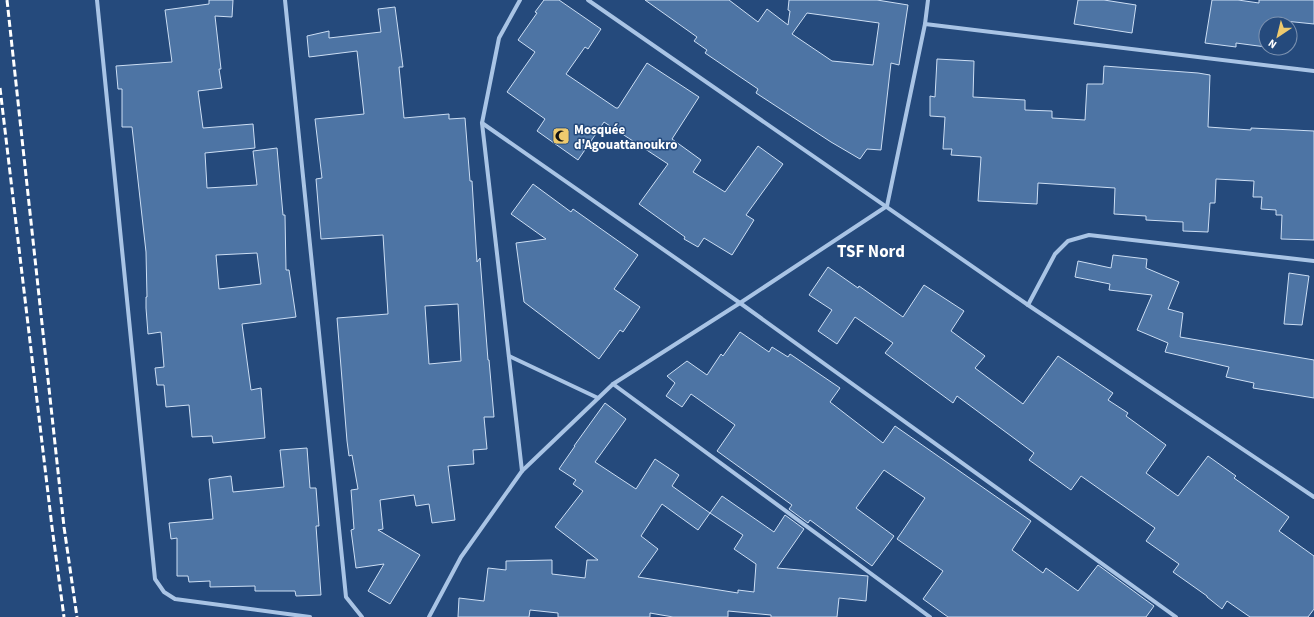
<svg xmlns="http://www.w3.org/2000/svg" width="1314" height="617" font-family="'Source Sans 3',sans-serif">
<rect width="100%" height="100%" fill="#254a7c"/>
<g fill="#4d74a4" stroke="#ccdef4" fill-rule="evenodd">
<path d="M 209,0 L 233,0 L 232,17 L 215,16 L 221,69 L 219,69 L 222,88 L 198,91 L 203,128 L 253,124 L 255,148 L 205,153 L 207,188 L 257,185 L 253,151 L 277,148 L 283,215 L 285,215 L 286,270 L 289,270 L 296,317 L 242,324 L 251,390 L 261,388 L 265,438 L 213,443 L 212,436 L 192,437 L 189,405 L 166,407 L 164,385 L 157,385 L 155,368 L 164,367 L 161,332 L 148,334 L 146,308 L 146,297 L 147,297 L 146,252 L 132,127 L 122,127 L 122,89 L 118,89 L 116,66 L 172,62 L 165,10 L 209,4 ZM 257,253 L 261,284 L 219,289 L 216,255 Z"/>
<path d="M 544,0 L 559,0 L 601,29 L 588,49 L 585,47 L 566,74 L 616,108 L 618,108 L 647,63 L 699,97 L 672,139 L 701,160 L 693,172 L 725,192 L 758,146 L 783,164 L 746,215 L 754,220 L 732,255 L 704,238 L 698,247 L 684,239 L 685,237 L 639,204 L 668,164 L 604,122 L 578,160 L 537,131 L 545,119 L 507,92 L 535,52 L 518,40 L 537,13 L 535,12 Z"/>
<path d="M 645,0 L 729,0 L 758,22 L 767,9 L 788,25 L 790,11 L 788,10 L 789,0 L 877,0 L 908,5 L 899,65 L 891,63 L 881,150 L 867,149 L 860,159 L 831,142 L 756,93 L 758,89 L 705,53 L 707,50 L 694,41 L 697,37 ZM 807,13 L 879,23 L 873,65 L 832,61 L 792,34 Z"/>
<path d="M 1078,0 L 1104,0 L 1136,5 L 1132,33 L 1074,24 Z"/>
<path d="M 1212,0 L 1238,0 L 1259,3 L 1259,0 L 1314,0 L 1314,24 L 1275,20 L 1275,24 L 1266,24 L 1266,47 L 1236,43 L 1236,47 L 1205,43 Z"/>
<path d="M 395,7 L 403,67 L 399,67 L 404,118 L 449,114 L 449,119 L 465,118 L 470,181 L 472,181 L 477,262 L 480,258 L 488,360 L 489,360 L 494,417 L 484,417 L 487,449 L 473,450 L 474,464 L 448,466 L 455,520 L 432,523 L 429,504 L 416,506 L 414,495 L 380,500 L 383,529 L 378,530 L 420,555 L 390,604 L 368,591 L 384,564 L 356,568 L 351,530 L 354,529 L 351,490 L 358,489 L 352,455 L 349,456 L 347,441 L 337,318 L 388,314 L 383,235 L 321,239 L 316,179 L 322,178 L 315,119 L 364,114 L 357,51 L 309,57 L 307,36 L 329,31 L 329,38 L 381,32 L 378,9 ZM 458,304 L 461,361 L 429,364 L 425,306 Z"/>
<path d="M 937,59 L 974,61 L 973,97 L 1025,100 L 1025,110 L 1052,111 L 1052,118 L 1085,120 L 1087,84 L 1103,84 L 1104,66 L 1198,73 L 1210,75 L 1208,127 L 1251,130 L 1251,128 L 1314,131 L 1314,240 L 1281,239 L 1282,215 L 1276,215 L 1276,210 L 1261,209 L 1262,197 L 1253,197 L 1254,181 L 1216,179 L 1215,203 L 1210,203 L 1208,232 L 1183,231 L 1183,222 L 1146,220 L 1146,216 L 1114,214 L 1115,188 L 1038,183 L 1037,204 L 978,201 L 981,157 L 951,155 L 952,149 L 943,149 L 945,117 L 930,116 L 930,96 L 935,97 Z"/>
<path d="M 533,184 L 571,212 L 573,209 L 638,255 L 614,289 L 640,307 L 623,332 L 620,330 L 599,359 L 524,302 L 516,243 L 546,239 L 511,214 Z"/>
<path d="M 1113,255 L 1147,259 L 1146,268 L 1179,282 L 1168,309 L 1183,313 L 1180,337 L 1314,360 L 1314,398 L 1253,388 L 1254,383 L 1226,377 L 1229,367 L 1165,352 L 1168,343 L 1137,330 L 1152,295 L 1109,290 L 1110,284 L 1075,277 L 1078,261 L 1111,268 Z"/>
<path d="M 828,267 L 858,288 L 859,286 L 903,317 L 924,285 L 964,311 L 951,331 L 985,356 L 975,368 L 1023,404 L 1058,356 L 1113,393 L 1108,400 L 1128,413 L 1126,416 L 1166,445 L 1146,473 L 1178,496 L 1208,456 L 1236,476 L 1234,478 L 1289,517 L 1279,531 L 1314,556 L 1314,609 L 1308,617 L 1250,617 L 1227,601 L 1222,609 L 1207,597 L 1207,596 L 1173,572 L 1179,564 L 1146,541 L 1155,528 L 1081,476 L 1071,490 L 1029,460 L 1034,453 L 957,396 L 953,403 L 885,353 L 893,343 L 855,317 L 837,344 L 818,331 L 832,310 L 809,295 Z"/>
<path d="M 1289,273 L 1309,276 L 1302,325 L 1284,324 Z"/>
<path d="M 740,332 L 769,352 L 772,347 L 788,357 L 790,354 L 840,388 L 830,402 L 883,443 L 895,426 L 1031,521 L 1012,550 L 1043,573 L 1046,568 L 1078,591 L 1098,565 L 1154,606 L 1146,617 L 948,617 L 923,599 L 943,571 L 897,539 L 925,498 L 884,470 L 856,508 L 894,536 L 872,566 L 810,520 L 808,523 L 789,509 L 792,505 L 717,451 L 735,425 L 691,394 L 682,407 L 666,396 L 675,383 L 667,376 L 687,361 L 707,375 L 721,354 L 723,356 Z"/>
<path d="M 605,403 L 626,419 L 595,462 L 636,489 L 655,459 L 679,475 L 672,486 L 710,513 L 698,530 L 662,504 L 641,536 L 658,549 L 638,577 L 738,593 L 738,590 L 754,592 L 756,564 L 734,549 L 743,535 L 710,513 L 722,496 L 774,532 L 785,515 L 804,529 L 777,568 L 868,576 L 866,601 L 839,598 L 837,617 L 771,617 L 771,615 L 728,611 L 728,617 L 673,617 L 650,613 L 650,617 L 558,617 L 558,613 L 530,610 L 529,617 L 458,617 L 459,598 L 484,601 L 488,568 L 506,570 L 506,561 L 552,560 L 552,574 L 585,578 L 587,560 L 598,560 L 555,527 L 583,491 L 573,484 L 576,480 L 559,469 L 575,446 L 574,446 Z"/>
<path d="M 307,448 L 310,488 L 316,488 L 319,526 L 316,526 L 321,595 L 296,596 L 295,591 L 255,591 L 255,586 L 210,587 L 210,581 L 189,582 L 188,576 L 177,576 L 177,538 L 171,539 L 169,523 L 213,519 L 209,479 L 231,476 L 233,492 L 284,487 L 280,450 Z"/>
</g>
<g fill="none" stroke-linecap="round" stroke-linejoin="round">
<g stroke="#a9c4e5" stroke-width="4">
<path d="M 97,0 L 155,579 L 164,592 L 175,599 L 310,617"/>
<path d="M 285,0 L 346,597 L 362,617"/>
<path d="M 520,0 L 499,38 L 482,123 L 522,471"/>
<path d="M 588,0 L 1028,305 L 1314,497"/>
<path d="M 925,24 L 1314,71"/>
<path d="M 482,123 L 740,303 L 1176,617"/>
<path d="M 1028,305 L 1055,254 L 1068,241 L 1089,235 L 1314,261"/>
<path d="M 509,356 L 598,398"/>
<path d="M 613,384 L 930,617"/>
<path d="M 429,617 L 461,557 L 522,471 L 613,384 L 740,303 L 887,206 L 925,24 L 928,0"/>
</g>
<g stroke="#fff" stroke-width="3" stroke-dasharray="7 3" stroke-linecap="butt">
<path d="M 7,0 L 64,527 L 77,617"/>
<path d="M 0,88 L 52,527 L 64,617"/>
</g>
</g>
<defs>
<g id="mosque-square" transform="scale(0.9)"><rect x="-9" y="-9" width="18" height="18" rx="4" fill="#eeca6e" stroke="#254a7c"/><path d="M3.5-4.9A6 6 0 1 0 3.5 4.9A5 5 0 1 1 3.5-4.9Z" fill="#111"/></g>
</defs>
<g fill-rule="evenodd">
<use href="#mosque-square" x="561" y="136"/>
</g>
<g text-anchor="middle" stroke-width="3" stroke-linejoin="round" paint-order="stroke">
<g font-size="13" font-weight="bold" fill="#fff" stroke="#254a7c" text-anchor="start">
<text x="574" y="134">Mosquée<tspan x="574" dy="15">d'Agouattanoukro</tspan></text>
</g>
<g font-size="17" font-weight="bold" fill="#fff" stroke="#254a7c">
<text x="871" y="257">TSF Nord</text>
</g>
</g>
<g transform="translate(1278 36) rotate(215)"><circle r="19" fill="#254a7c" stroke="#7c92b0"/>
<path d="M0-3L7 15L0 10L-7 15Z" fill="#eeca6e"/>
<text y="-6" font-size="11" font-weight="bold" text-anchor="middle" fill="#ffffff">N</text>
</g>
</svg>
